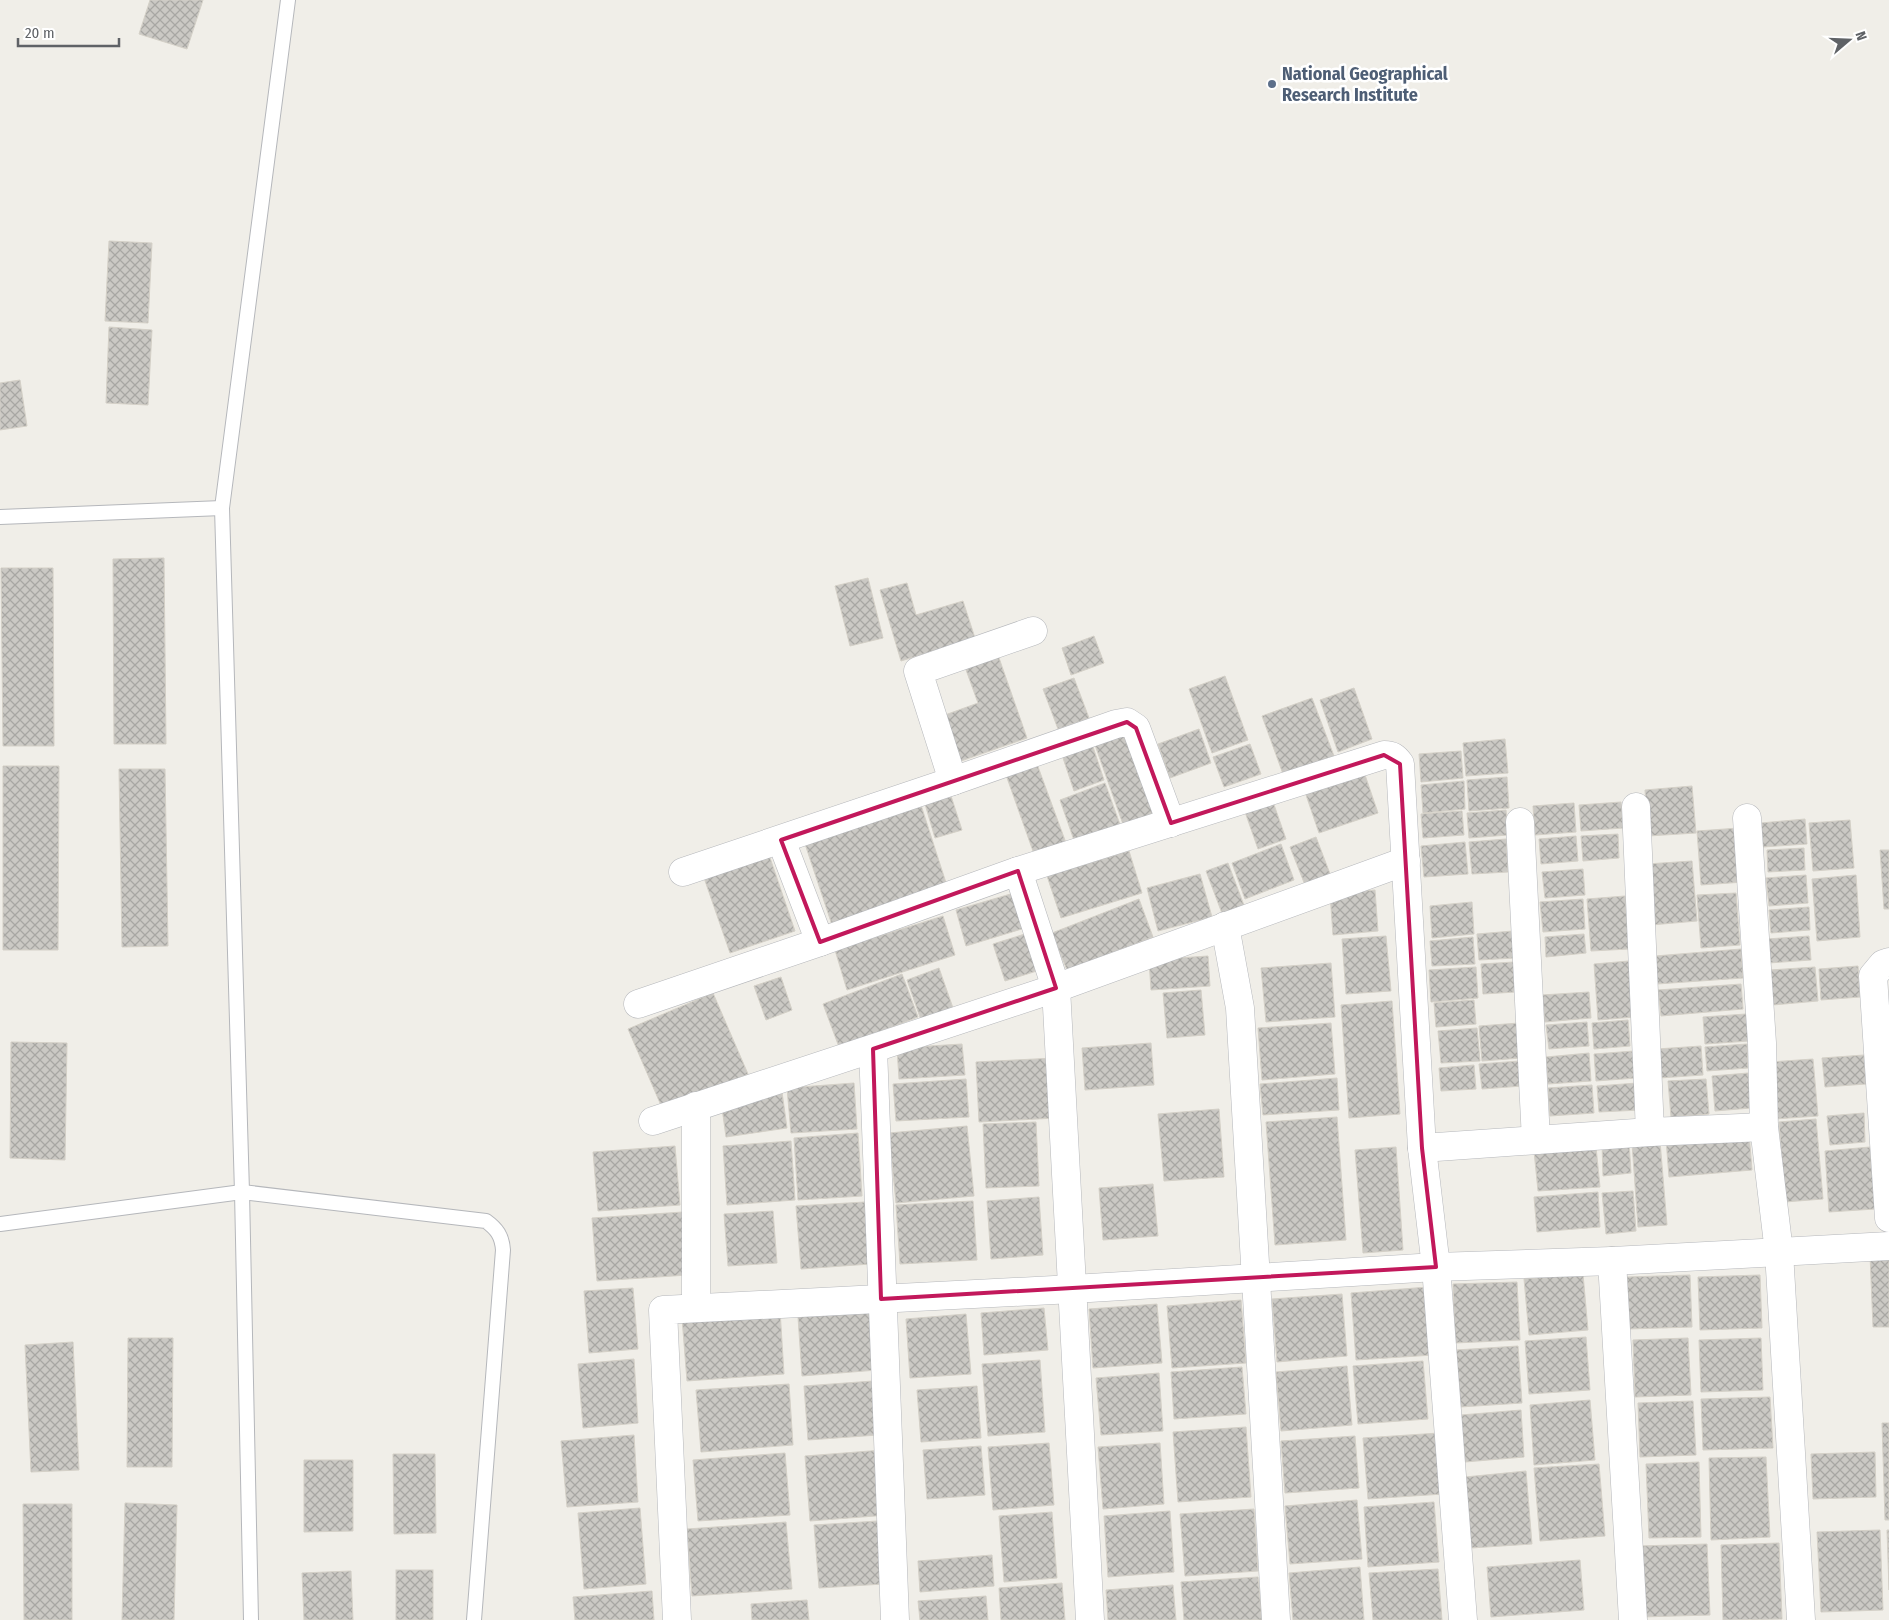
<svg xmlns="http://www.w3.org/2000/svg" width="1889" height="1620" font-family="'Fira Sans Condensed',sans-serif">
<defs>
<pattern id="building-cross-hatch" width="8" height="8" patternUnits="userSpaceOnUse" patternTransform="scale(1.25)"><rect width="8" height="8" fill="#cbc9c4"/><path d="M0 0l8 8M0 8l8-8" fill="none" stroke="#a8a7a3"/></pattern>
</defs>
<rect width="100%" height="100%" fill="#f0eee8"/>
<g fill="url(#building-cross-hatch)" stroke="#d4d0c7">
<path d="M 150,0 L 203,0 L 187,49 L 139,34 Z"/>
<path d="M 109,241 L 152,243 L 148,323 L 105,321 Z"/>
<path d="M 109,327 L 152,330 L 148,405 L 106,403 Z"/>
<path d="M 20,380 L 27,426 L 0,430 L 0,383 Z"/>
<path d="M 164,558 L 166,744 L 114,744 L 113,559 Z"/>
<path d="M 1,568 L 53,568 L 54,746 L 3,746 Z"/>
<path d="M 868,578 L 883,638 L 850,646 L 835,586 Z"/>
<path d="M 907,583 L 916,615 L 963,601 L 975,638 L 901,661 L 880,590 Z"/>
<path d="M 1094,636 L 1104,663 L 1071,675 L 1062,648 Z"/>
<path d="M 998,655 L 1027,738 L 961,761 L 945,715 L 978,703 L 965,667 Z"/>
<path d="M 1225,676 L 1248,740 L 1212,753 L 1189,689 Z"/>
<path d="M 1074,678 L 1089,718 L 1058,729 L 1043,689 Z"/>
<path d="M 1354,688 L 1372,739 L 1338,752 L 1320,700 Z"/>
<path d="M 1312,698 L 1334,756 L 1283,774 L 1262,716 Z"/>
<path d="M 1199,729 L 1211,763 L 1170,778 L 1158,744 Z"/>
<path d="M 1124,734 L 1154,817 L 1124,827 L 1095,745 Z"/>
<path d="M 1505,739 L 1508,773 L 1466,776 L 1463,743 Z"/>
<path d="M 1091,741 L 1104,780 L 1074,791 L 1061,752 Z"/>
<path d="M 1250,744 L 1261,774 L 1224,787 L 1213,757 Z"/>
<path d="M 1461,751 L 1463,778 L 1421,782 L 1419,754 Z"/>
<path d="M 1037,764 L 1066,843 L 1034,854 L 1006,775 Z"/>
<path d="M 3,766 L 59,766 L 58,950 L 3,950 Z"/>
<path d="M 119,769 L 165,769 L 168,946 L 122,947 Z"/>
<path d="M 1364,772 L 1378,813 L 1319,833 L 1305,792 Z"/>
<path d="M 1507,777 L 1509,808 L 1469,811 L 1467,780 Z"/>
<path d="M 1464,781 L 1465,809 L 1423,813 L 1421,785 Z"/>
<path d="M 1105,783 L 1122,830 L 1076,846 L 1060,800 Z"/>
<path d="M 1692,786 L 1696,833 L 1648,836 L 1645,790 Z"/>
<path d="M 951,796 L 962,830 L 935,838 L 925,804 Z"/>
<path d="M 1272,799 L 1286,839 L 1258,849 L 1244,809 Z"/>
<path d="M 920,802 L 948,889 L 833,928 L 804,841 Z"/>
<path d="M 1621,802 L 1623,828 L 1581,831 L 1579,805 Z"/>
<path d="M 1574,803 L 1576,832 L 1535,835 L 1533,806 Z"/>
<path d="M 1506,810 L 1508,835 L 1469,838 L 1467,813 Z"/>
<path d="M 1462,811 L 1464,835 L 1423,838 L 1421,814 Z"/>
<path d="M 1805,819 L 1807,844 L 1763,847 L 1761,823 Z"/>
<path d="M 1850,820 L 1854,868 L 1813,871 L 1809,823 Z"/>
<path d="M 1739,828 L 1744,882 L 1701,885 L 1697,831 Z"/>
<path d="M 1618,834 L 1619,858 L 1583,861 L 1581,836 Z"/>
<path d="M 1576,836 L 1578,861 L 1541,864 L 1539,839 Z"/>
<path d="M 1316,837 L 1332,879 L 1307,890 L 1290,847 Z"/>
<path d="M 1506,839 L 1508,872 L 1472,874 L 1469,842 Z"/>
<path d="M 1465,842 L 1468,874 L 1424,877 L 1421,846 Z"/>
<path d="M 1281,844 L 1294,880 L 1245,899 L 1232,863 Z"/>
<path d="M 1804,848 L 1805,870 L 1768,872 L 1767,850 Z"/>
<path d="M 767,849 L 795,931 L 730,953 L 702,872 Z"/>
<path d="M 1880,850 L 1889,850 L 1889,909 L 1884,909 Z"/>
<path d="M 1129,851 L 1142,893 L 1061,918 L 1047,876 Z"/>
<path d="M 1692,861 L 1697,921 L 1651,925 L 1647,864 Z"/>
<path d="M 1228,863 L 1245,908 L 1223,916 L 1206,871 Z"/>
<path d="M 1583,869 L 1585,895 L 1545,898 L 1542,872 Z"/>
<path d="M 1200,874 L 1212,917 L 1158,931 L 1147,888 Z"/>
<path d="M 1806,875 L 1808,903 L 1769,906 L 1766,878 Z"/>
<path d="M 1856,875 L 1860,937 L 1817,941 L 1812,879 Z"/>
<path d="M 1375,890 L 1378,931 L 1333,935 L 1330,894 Z"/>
<path d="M 1014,893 L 1025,928 L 966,946 L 956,910 Z"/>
<path d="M 1736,893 L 1740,945 L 1701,948 L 1697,895 Z"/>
<path d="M 1625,896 L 1629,949 L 1591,951 L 1587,899 Z"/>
<path d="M 1139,899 L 1153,937 L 1067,970 L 1052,933 Z"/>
<path d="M 1583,899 L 1585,929 L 1543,932 L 1540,902 Z"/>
<path d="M 1472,902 L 1474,934 L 1432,938 L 1430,906 Z"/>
<path d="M 1809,907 L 1810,930 L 1771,933 L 1769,910 Z"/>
<path d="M 943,916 L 955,955 L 847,990 L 835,950 Z"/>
<path d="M 1513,931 L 1515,958 L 1479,960 L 1477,934 Z"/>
<path d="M 1028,933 L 1040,970 L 1005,981 L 993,944 Z"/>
<path d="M 1584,934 L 1586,953 L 1546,957 L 1545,937 Z"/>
<path d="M 1386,936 L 1391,991 L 1346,994 L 1342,939 Z"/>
<path d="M 1809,936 L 1811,960 L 1769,963 L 1767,939 Z"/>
<path d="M 1473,937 L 1475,964 L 1432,966 L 1430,941 Z"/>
<path d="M 1741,949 L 1743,978 L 1657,984 L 1655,956 Z"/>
<path d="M 1208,956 L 1210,986 L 1151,990 L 1149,960 Z"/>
<path d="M 1629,961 L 1634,1017 L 1598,1020 L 1594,964 Z"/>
<path d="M 1514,962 L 1516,992 L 1483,994 L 1481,964 Z"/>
<path d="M 1331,963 L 1335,1017 L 1266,1022 L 1261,968 Z"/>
<path d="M 1858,966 L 1860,997 L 1821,1000 L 1819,969 Z"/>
<path d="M 1476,967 L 1478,998 L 1431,1002 L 1429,970 Z"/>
<path d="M 1815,967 L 1818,1001 L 1773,1005 L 1770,970 Z"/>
<path d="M 939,968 L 953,1008 L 921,1020 L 907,980 Z"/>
<path d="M 902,974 L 918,1017 L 839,1047 L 823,1004 Z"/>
<path d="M 781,977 L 792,1010 L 766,1020 L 754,986 Z"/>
<path d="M 1741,984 L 1743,1009 L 1661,1016 L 1658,990 Z"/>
<path d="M 1201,990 L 1205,1035 L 1167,1038 L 1163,993 Z"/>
<path d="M 1589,992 L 1591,1018 L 1545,1022 L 1542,995 Z"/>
<path d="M 713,993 L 748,1074 L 663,1110 L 628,1029 Z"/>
<path d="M 1474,1000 L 1476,1024 L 1436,1027 L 1434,1003 Z"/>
<path d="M 1392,1001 L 1400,1114 L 1349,1118 L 1341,1005 Z"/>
<path d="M 1746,1014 L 1749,1041 L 1705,1044 L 1703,1017 Z"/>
<path d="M 1628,1020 L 1630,1046 L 1594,1049 L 1592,1023 Z"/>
<path d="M 1587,1022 L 1589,1046 L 1549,1049 L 1546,1025 Z"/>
<path d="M 1331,1023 L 1335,1074 L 1262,1080 L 1258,1028 Z"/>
<path d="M 1519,1023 L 1521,1058 L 1482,1061 L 1479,1026 Z"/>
<path d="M 1477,1028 L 1480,1061 L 1441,1063 L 1438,1031 Z"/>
<path d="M 11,1042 L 67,1043 L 65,1160 L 10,1158 Z"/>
<path d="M 1151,1043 L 1154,1085 L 1085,1090 L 1082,1048 Z"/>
<path d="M 962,1044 L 965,1075 L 899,1079 L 897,1048 Z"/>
<path d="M 1747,1044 L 1748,1068 L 1707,1071 L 1705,1047 Z"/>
<path d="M 1701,1046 L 1703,1075 L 1659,1078 L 1657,1049 Z"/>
<path d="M 1634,1051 L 1636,1078 L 1596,1081 L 1594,1054 Z"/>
<path d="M 1589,1053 L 1591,1081 L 1548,1084 L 1546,1057 Z"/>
<path d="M 1864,1055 L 1866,1084 L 1825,1087 L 1822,1058 Z"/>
<path d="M 1054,1058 L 1057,1118 L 979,1122 L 976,1062 Z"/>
<path d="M 1813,1059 L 1818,1116 L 1775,1119 L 1770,1062 Z"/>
<path d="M 1520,1061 L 1522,1086 L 1482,1089 L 1479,1064 Z"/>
<path d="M 1474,1065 L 1476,1089 L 1441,1091 L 1439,1068 Z"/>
<path d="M 1748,1073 L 1751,1108 L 1715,1111 L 1712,1076 Z"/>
<path d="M 1337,1078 L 1339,1110 L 1263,1115 L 1260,1084 Z"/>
<path d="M 966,1079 L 969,1117 L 896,1121 L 893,1084 Z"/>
<path d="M 1706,1079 L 1709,1114 L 1671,1117 L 1668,1081 Z"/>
<path d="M 854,1083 L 857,1129 L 791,1133 L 787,1088 Z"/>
<path d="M 1637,1083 L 1640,1110 L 1599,1112 L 1597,1086 Z"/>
<path d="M 1592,1085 L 1594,1113 L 1550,1116 L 1548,1088 Z"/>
<path d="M 782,1092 L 787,1128 L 726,1137 L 721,1101 Z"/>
<path d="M 1219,1109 L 1224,1177 L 1164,1181 L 1158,1114 Z"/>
<path d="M 1864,1113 L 1865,1142 L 1830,1145 L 1827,1116 Z"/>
<path d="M 1337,1117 L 1346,1240 L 1275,1245 L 1266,1122 Z"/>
<path d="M 1816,1119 L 1823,1199 L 1785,1202 L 1779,1122 Z"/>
<path d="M 1036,1122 L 1039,1186 L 986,1188 L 983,1124 Z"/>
<path d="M 967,1126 L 974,1196 L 896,1203 L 889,1133 Z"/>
<path d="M 858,1133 L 862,1196 L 798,1200 L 794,1138 Z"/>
<path d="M 1749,1133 L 1752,1170 L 1669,1177 L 1666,1139 Z"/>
<path d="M 791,1141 L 795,1200 L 727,1205 L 723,1146 Z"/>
<path d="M 1660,1141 L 1667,1225 L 1638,1227 L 1632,1143 Z"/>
<path d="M 1629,1142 L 1631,1173 L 1603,1176 L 1602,1144 Z"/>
<path d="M 675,1146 L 680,1205 L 598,1211 L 593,1152 Z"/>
<path d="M 1396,1147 L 1403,1250 L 1363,1253 L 1355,1150 Z"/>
<path d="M 1596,1147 L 1600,1187 L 1538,1191 L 1534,1151 Z"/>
<path d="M 1870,1147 L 1875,1209 L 1829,1212 L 1825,1151 Z"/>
<path d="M 1153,1184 L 1158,1236 L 1103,1240 L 1099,1188 Z"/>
<path d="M 1633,1191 L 1636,1231 L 1606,1234 L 1602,1193 Z"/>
<path d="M 1598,1192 L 1600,1227 L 1537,1232 L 1534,1197 Z"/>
<path d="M 1039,1197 L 1043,1255 L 991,1259 L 987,1201 Z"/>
<path d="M 973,1201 L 977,1260 L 900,1264 L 896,1205 Z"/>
<path d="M 865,1202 L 870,1264 L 801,1269 L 796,1206 Z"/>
<path d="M 773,1211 L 777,1263 L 728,1266 L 724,1214 Z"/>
<path d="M 683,1212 L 688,1275 L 597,1281 L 592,1218 Z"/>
<path d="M 1889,1254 L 1889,1327 L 1873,1327 L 1870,1255 Z"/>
<path d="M 1583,1274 L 1588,1330 L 1529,1335 L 1524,1279 Z"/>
<path d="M 1690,1275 L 1692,1327 L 1629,1329 L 1627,1277 Z"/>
<path d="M 1760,1275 L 1762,1328 L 1700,1330 L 1698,1277 Z"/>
<path d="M 1517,1282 L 1520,1340 L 1455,1343 L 1453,1284 Z"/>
<path d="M 1428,1287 L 1433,1355 L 1356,1360 L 1351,1293 Z"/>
<path d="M 633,1288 L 638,1349 L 589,1353 L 584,1291 Z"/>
<path d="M 1342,1294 L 1347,1356 L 1277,1362 L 1272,1299 Z"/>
<path d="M 1241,1300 L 1246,1363 L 1172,1368 L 1167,1306 Z"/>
<path d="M 1157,1304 L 1162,1363 L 1093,1368 L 1089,1309 Z"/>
<path d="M 1044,1308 L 1048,1350 L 984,1355 L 981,1313 Z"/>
<path d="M 780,1310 L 784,1374 L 687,1381 L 682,1318 Z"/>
<path d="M 872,1311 L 877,1370 L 802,1376 L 798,1317 Z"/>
<path d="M 966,1314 L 971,1374 L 910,1378 L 906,1319 Z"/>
<path d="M 1586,1337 L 1590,1390 L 1529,1394 L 1525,1341 Z"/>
<path d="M 128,1338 L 173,1338 L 172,1467 L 127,1467 Z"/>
<path d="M 1688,1338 L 1691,1395 L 1635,1397 L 1633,1340 Z"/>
<path d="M 1761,1338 L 1763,1390 L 1701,1392 L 1699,1340 Z"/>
<path d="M 73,1342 L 79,1470 L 31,1472 L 25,1345 Z"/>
<path d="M 1518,1346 L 1522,1403 L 1460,1407 L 1456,1350 Z"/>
<path d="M 634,1359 L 638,1423 L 583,1428 L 578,1364 Z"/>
<path d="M 1040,1360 L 1045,1432 L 988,1436 L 982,1364 Z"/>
<path d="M 1423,1361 L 1428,1419 L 1358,1424 L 1353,1366 Z"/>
<path d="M 1347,1366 L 1352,1425 L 1281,1431 L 1276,1372 Z"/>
<path d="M 1242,1367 L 1246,1414 L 1174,1419 L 1171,1372 Z"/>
<path d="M 1159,1373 L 1163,1431 L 1101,1435 L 1096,1378 Z"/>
<path d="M 873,1381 L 878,1435 L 808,1440 L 804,1386 Z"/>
<path d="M 789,1384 L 793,1445 L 701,1452 L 696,1390 Z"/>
<path d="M 977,1386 L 981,1438 L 921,1442 L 917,1390 Z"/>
<path d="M 1770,1397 L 1773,1448 L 1703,1450 L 1701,1399 Z"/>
<path d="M 1590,1400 L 1595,1460 L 1534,1465 L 1530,1405 Z"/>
<path d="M 1693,1401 L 1696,1455 L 1640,1457 L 1638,1403 Z"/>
<path d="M 1521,1410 L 1524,1457 L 1465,1462 L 1461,1415 Z"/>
<path d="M 1882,1423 L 1889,1423 L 1889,1520 L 1885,1520 Z"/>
<path d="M 1246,1427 L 1251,1497 L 1178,1502 L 1173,1432 Z"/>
<path d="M 1439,1433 L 1443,1494 L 1368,1499 L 1363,1438 Z"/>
<path d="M 634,1435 L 638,1502 L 567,1507 L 561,1441 Z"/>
<path d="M 1355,1436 L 1359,1488 L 1285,1493 L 1281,1441 Z"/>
<path d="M 1049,1443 L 1054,1505 L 993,1510 L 988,1447 Z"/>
<path d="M 1160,1443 L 1164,1504 L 1103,1509 L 1098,1447 Z"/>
<path d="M 981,1446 L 985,1495 L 927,1499 L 923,1450 Z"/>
<path d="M 883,1450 L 888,1515 L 810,1521 L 805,1456 Z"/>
<path d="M 1875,1452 L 1876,1497 L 1813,1499 L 1811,1454 Z"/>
<path d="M 785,1453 L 790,1515 L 698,1521 L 693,1460 Z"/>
<path d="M 393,1454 L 435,1454 L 436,1533 L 394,1534 Z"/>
<path d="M 1766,1457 L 1770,1537 L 1711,1540 L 1709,1458 Z"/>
<path d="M 304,1460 L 353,1460 L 353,1531 L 304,1532 Z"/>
<path d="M 1699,1462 L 1701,1537 L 1649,1538 L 1646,1464 Z"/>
<path d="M 1599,1464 L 1605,1536 L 1540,1541 L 1534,1468 Z"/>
<path d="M 1526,1471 L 1532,1544 L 1471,1548 L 1465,1477 Z"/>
<path d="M 1357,1500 L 1362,1559 L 1290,1564 L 1285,1506 Z"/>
<path d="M 1434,1502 L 1439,1562 L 1368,1567 L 1364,1507 Z"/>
<path d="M 125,1503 L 177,1505 L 174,1620 L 122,1620 Z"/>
<path d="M 23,1504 L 72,1504 L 72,1620 L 24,1620 Z"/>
<path d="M 640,1508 L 646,1584 L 584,1589 L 578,1513 Z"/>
<path d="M 1254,1509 L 1258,1571 L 1185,1576 L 1180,1514 Z"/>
<path d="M 1170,1511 L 1174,1572 L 1108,1577 L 1104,1516 Z"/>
<path d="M 1052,1512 L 1057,1578 L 1004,1582 L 999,1516 Z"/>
<path d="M 878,1521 L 883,1584 L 819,1588 L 814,1525 Z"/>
<path d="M 786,1522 L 792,1589 L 692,1596 L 687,1529 Z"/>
<path d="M 1880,1530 L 1883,1610 L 1821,1612 L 1817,1532 Z"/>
<path d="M 1887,1530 L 1889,1530 L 1889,1590 Z"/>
<path d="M 1779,1543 L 1782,1619 L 1723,1620 L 1721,1545 Z"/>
<path d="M 1707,1544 L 1710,1615 L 1641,1617 L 1638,1546 Z"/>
<path d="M 992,1555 L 994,1586 L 920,1592 L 918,1561 Z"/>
<path d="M 1580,1560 L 1584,1610 L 1491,1617 L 1487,1567 Z"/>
<path d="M 1360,1567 L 1364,1620 L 1293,1620 L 1289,1573 Z"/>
<path d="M 1438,1569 L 1442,1620 L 1373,1620 L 1369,1573 Z"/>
<rect x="396" y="1570" width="37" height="50"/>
<path d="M 351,1571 L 353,1620 L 304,1620 L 302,1573 Z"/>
<path d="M 1258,1577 L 1262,1620 L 1184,1620 L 1181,1582 Z"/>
<path d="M 1062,1583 L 1065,1620 L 1001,1620 L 999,1588 Z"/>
<path d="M 1173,1585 L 1176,1620 L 1108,1620 L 1106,1590 Z"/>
<path d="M 652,1591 L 654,1620 L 575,1620 L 573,1597 Z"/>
<path d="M 986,1596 L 988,1620 L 920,1620 L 918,1601 Z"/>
<path d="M 807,1600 L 809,1620 L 752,1620 L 751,1604 Z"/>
</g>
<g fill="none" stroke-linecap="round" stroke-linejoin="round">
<g stroke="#b5b7bb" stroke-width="16">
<g id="service">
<path d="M 0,517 L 222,508"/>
<path d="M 0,1224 L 242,1192 L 486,1221 C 497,1229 502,1236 503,1250 L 474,1620"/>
<path d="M 251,1620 L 242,1192 L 222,508 L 288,0"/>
</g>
</g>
<g stroke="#b5b7bb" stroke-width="29">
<g id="minor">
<path d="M 953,781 L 918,671 L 1033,631"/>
<path d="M 1636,807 L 1650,1132"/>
<path d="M 1747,818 L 1762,1043 L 1764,1127 L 1779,1252 L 1801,1620"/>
<path d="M 1520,822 L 1536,1140"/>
<path d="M 781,840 L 820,942"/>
<path d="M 1018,871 L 1056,988 L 1090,1620"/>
<path d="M 683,872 L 953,781 L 1116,724 L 1127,722 L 1136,728 L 1171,823"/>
<path d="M 1225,926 L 1240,1008 L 1276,1620"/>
<path d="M 1889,962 L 1883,964 L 1873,976 L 1889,1218"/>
<path d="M 638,1004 L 820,942 L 1018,871 L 1384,755 C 1392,755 1395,757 1400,764 L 1422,1148 L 1436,1267 L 1463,1620"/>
<path d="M 873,1049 L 895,1620"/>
<path d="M 696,1106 L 696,1308"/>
<path d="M 653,1121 L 1056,988 L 1406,861"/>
<path d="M 1422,1148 L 1650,1132 L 1764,1127"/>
<path d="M 1612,1261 L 1633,1620"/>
<path d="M 677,1620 L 663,1310 L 1073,1289 L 1436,1267 L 1612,1261 L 1889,1246"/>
</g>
</g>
<use href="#service" stroke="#fff" stroke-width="14"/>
<use href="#minor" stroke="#fff" stroke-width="28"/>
</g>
<path fill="none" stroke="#c2185b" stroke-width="4" stroke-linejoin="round" d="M 1127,722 L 1136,728 L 1171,823 L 1384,755 L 1400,764 L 1422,1148 L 1436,1267 L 881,1299 L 873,1049 L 1056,988 L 1018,871 L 820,942 L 781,840 Z"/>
<circle fill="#5c6f8a" stroke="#fff" stroke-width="2" cx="1272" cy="84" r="5"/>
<g text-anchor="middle" stroke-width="5" stroke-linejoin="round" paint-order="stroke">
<g font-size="18" font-weight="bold" fill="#4e5e75" stroke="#fff" text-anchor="start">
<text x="1282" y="80">National Geographical<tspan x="1282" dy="21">Research Institute</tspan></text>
</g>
</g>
<g transform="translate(1849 40) rotate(71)" stroke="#ffffff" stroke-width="4" paint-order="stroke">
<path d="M0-4L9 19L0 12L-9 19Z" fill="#5f6266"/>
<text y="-8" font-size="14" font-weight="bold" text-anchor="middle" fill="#5f6266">N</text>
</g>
<path d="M18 38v8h101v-8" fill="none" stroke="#5f6266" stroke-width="2.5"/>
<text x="25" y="38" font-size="15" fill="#5f6266" stroke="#ffffff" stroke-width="4" paint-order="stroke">20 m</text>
</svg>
